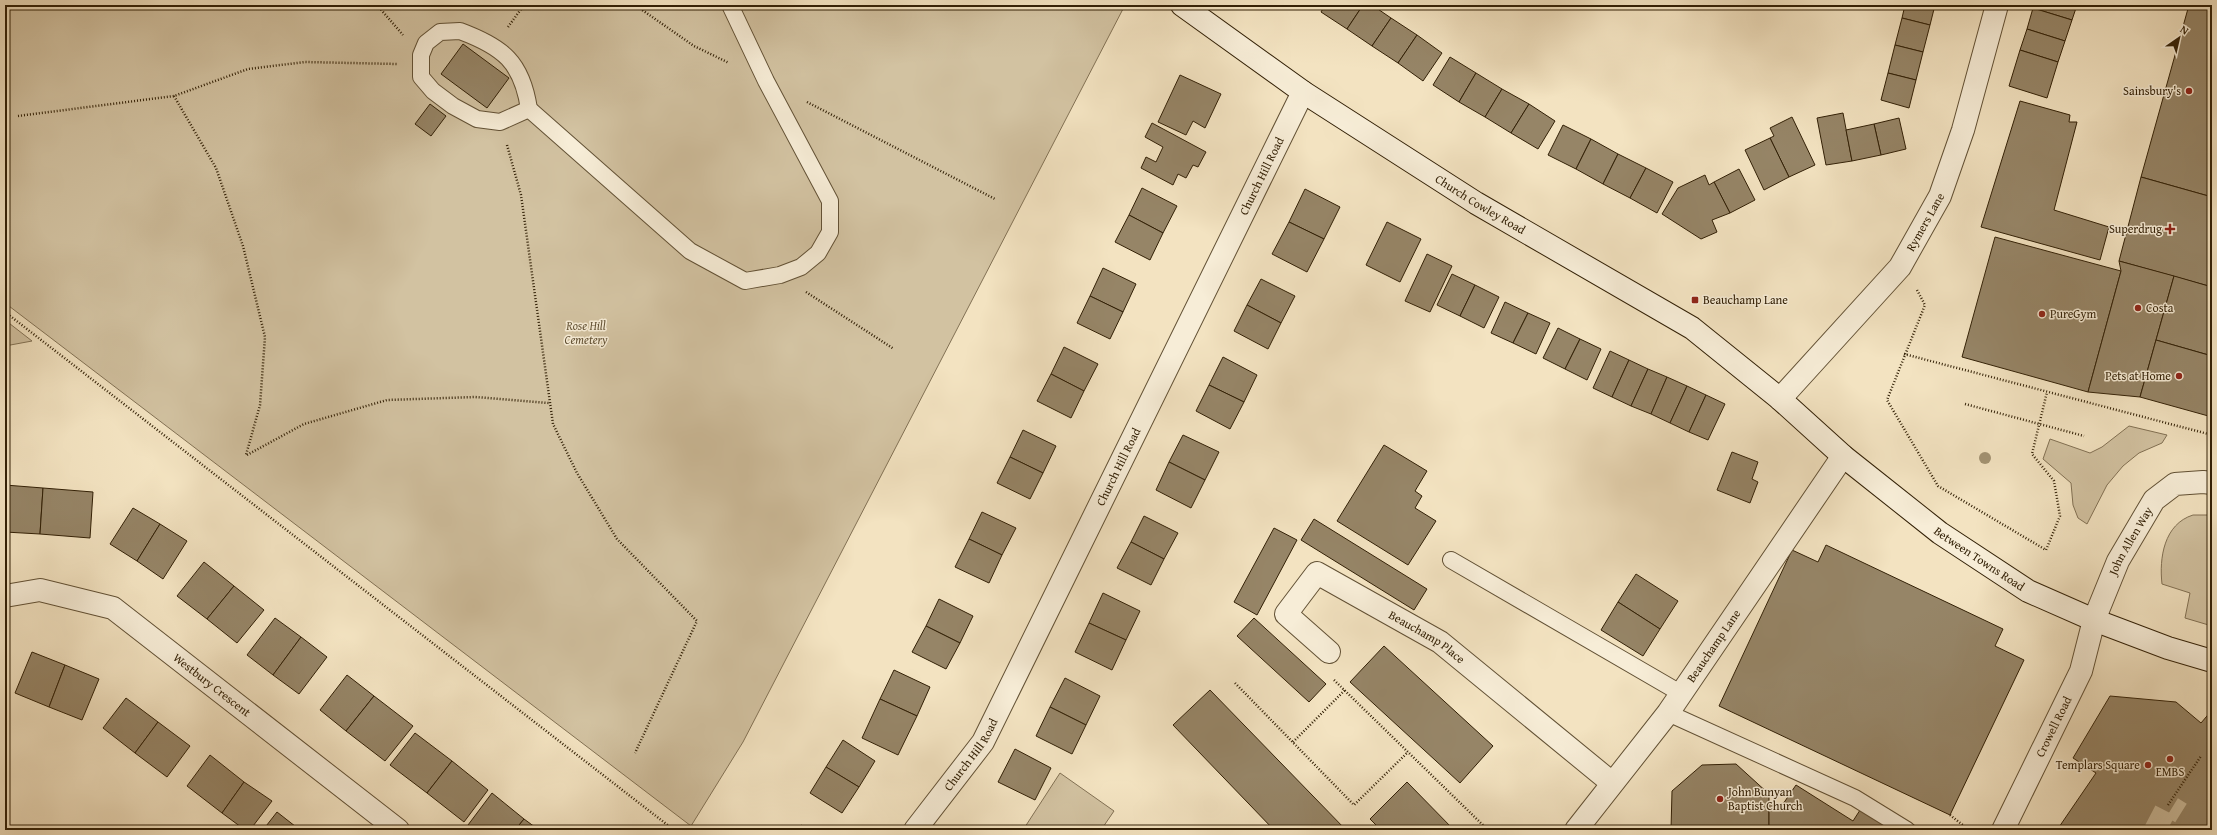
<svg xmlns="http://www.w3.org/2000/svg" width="2217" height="835" font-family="'Gentium Book Plus',serif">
<rect width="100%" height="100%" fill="#f3e3c1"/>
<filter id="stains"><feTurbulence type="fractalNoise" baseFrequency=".005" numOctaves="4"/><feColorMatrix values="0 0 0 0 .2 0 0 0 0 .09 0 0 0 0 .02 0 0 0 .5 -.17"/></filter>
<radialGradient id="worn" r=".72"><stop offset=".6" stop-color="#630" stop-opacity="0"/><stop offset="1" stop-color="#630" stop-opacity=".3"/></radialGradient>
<g fill="#d2c2a1" stroke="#827154">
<path d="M 7,5 L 1122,5 L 1124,7 L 743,742 L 691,826 L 5,303 L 5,24 Z"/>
<path d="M 5,320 L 32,341 L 5,346 Z"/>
<path d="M 2129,426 L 2167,435 L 2162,443 L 2139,453 L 2123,466 L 2107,485 L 2087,524 L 2078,518 L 2073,505 L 2071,483 L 2043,459 L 2050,439 L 2090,453 L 2102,447 Z"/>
<path d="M 2193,515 L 2212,515 L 2212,544 L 2209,553 L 2212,554 L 2212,626 L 2185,618 L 2190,593 L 2162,584 C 2159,558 2164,524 2193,515 Z"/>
<path d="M 1060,773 L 1114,811 L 1101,830 L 1023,830 Z"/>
</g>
<g fill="#968567" stroke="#322006">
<path d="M 1325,5 L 1363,5 L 1347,29 L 1321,12 Z"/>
<path d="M 1363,5 L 1372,5 L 1391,18 L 1372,46 L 1347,29 Z"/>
<path d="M 1905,5 L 1935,5 L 1930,25 L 1902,18 Z"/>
<path d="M 2034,5 L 2077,5 L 2072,20 L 2033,8 Z"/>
<path d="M 2189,5 L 2212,5 L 2212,197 L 2141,177 Z"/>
<path d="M 2033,8 L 2072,20 L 2065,41 L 2027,29 Z"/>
<path d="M 1391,18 L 1417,35 L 1398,63 L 1372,46 Z"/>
<path d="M 1902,18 L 1930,25 L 1923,52 L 1895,45 Z"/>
<path d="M 2027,29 L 2065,41 L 2058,62 L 2020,50 Z"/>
<path d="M 1417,35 L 1442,53 L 1423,81 L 1398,63 Z"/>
<path d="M 463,44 L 509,78 L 487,108 L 441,74 Z"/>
<path d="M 1895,45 L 1923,52 L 1916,80 L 1888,73 Z"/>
<path d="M 2020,50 L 2058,62 L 2047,98 L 2009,86 Z"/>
<path d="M 1450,57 L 1476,73 L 1459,102 L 1433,85 Z"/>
<path d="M 1476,73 L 1502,89 L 1485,117 L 1459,102 Z"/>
<path d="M 1888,73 L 1916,80 L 1909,108 L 1881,100 Z"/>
<path d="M 1180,75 L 1221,94 L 1205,128 L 1193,121 L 1186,135 L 1158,122 Z"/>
<path d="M 1502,89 L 1529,104 L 1511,133 L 1485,117 Z"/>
<path d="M 2020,101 L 2070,115 L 2069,122 L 2077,122 L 2054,210 L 2109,227 L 2100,260 L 1981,227 Z"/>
<path d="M 430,104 L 446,116 L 431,136 L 415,124 Z"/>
<path d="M 1529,104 L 1555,121 L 1538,149 L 1511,133 Z"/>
<path d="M 1843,113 L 1852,161 L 1826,165 L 1817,118 Z"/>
<path d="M 1792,117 L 1815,165 L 1789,177 L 1770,138 L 1774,136 L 1770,128 Z"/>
<path d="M 1899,118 L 1906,149 L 1881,155 L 1874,124 Z"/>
<path d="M 1152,123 L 1206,152 L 1198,167 L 1193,165 L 1186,178 L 1178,174 L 1173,185 L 1141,168 L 1146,157 L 1156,162 L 1163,147 L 1145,137 Z"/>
<path d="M 1874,124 L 1881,155 L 1852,161 L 1846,130 Z"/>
<path d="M 1563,125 L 1591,139 L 1576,169 L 1548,155 Z"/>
<path d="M 1770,138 L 1789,177 L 1764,190 L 1745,150 Z"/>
<path d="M 1591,139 L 1618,154 L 1603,184 L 1576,169 Z"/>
<path d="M 1618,154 L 1646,168 L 1630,198 L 1603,184 Z"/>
<path d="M 1646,168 L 1673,182 L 1657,213 L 1630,198 Z"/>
<path d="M 1739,169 L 1755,200 L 1730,213 L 1714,182 Z"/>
<path d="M 1705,175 L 1709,185 L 1714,182 L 1730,213 L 1712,220 L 1717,232 L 1701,239 L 1662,214 L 1678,188 Z"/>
<path d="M 2141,177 L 2212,197 L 2212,287 L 2119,261 Z"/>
<path d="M 1142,188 L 1177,206 L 1163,233 L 1129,215 Z"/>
<path d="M 1305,189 L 1340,207 L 1324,239 L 1289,222 Z"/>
<path d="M 1129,215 L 1163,233 L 1150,260 L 1115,242 Z"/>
<path d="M 1289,222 L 1324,239 L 1307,272 L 1272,254 Z"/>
<path d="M 1387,222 L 1421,239 L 1400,282 L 1366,265 Z"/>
<path d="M 1995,237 L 2121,271 L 2088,392 L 1962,357 Z"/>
<path d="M 1427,254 L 1452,266 L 1430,312 L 1405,301 Z"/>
<path d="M 2119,261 L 2174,276 L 2140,397 L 2088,392 L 2121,271 Z"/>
<path d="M 1103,268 L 1136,284 L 1123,312 L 1090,296 Z"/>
<path d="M 1452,274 L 1475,285 L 1460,316 L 1437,305 Z"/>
<path d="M 2174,276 L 2212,287 L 2212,356 L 2156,340 Z"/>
<path d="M 1261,279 L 1295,296 L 1281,323 L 1247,305 Z"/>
<path d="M 1475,285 L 1499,297 L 1484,328 L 1460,316 Z"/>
<path d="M 1090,296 L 1123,312 L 1110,339 L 1077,323 Z"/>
<path d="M 1505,302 L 1528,313 L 1513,343 L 1491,333 Z"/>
<path d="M 1247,305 L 1281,323 L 1268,349 L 1234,331 Z"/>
<path d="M 1528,313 L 1550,323 L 1536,354 L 1513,343 Z"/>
<path d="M 1558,328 L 1580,339 L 1565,369 L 1543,358 Z"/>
<path d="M 1580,339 L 1601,349 L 1587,380 L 1565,369 Z"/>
<path d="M 2156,340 L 2212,356 L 2212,417 L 2140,397 Z"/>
<path d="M 1064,347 L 1098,364 L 1084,391 L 1051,374 Z"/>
<path d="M 1610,351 L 1629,360 L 1612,397 L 1593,388 Z"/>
<path d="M 1223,357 L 1257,375 L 1244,402 L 1209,385 Z"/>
<path d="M 1629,360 L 1648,369 L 1631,406 L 1612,397 Z"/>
<path d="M 1648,369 L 1667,377 L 1651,414 L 1631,406 Z"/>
<path d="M 1051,374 L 1084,391 L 1071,418 L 1037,401 Z"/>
<path d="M 1667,377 L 1687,386 L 1670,423 L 1651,414 Z"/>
<path d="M 1209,385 L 1244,402 L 1230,429 L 1196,411 Z"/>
<path d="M 1687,386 L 1706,395 L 1689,432 L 1670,423 Z"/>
<path d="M 1706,395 L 1725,404 L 1708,440 L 1689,432 Z"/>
<path d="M 1023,430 L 1056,446 L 1043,473 L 1010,457 Z"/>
<path d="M 1183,435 L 1219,452 L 1205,480 L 1169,462 Z"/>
<path d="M 1384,445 L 1427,471 L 1415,491 L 1422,496 L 1415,508 L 1436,521 L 1408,565 L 1337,521 Z"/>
<path d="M 1732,452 L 1758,462 L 1752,479 L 1758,482 L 1750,503 L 1717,490 Z"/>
<path d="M 1010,457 L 1043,473 L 1030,499 L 997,483 Z"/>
<path d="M 1169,462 L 1205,480 L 1191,508 L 1156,490 Z"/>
<path d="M 5,485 L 43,488 L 40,534 L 5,532 Z"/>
<path d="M 43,488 L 93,492 L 90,538 L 40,534 Z"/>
<path d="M 133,508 L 160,524 L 137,561 L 110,544 Z"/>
<path d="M 982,512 L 1016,528 L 1002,555 L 969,539 Z"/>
<path d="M 1144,516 L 1178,533 L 1164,559 L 1131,542 Z"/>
<path d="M 1314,519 L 1427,589 L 1414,610 L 1301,540 Z"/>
<path d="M 160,524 L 187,541 L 163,579 L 137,561 Z"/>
<path d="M 1274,528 L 1297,540 L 1257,615 L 1234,602 Z"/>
<path d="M 969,539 L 1002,555 L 989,583 L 955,567 Z"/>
<path d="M 1131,542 L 1164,559 L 1151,585 L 1117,568 Z"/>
<path d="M 1826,545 L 2003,629 L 1995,646 L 2024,660 L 1950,815 L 1719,706 L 1792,550 L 1818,562 Z"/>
<path d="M 204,562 L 234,586 L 207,619 L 177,596 Z"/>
<path d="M 1636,574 L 1678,601 L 1660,629 L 1618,602 Z"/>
<path d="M 234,586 L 264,610 L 237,643 L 207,619 Z"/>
<path d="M 1103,593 L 1140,611 L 1126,640 L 1089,623 Z"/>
<path d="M 939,599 L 973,616 L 960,643 L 926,626 Z"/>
<path d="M 1618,602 L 1660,629 L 1643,656 L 1601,630 Z"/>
<path d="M 275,618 L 301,637 L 273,675 L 247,655 Z"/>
<path d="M 1254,618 L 1326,684 L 1309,702 L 1237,636 Z"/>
<path d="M 1089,623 L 1126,640 L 1112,670 L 1075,652 Z"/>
<path d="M 926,626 L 960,643 L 946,669 L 912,652 Z"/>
<path d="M 301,637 L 327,657 L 299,694 L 273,675 Z"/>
<path d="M 1384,646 L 1493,746 L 1460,783 L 1350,682 Z"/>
<path d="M 32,652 L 65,665 L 49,707 L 15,693 Z"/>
<path d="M 65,665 L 99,679 L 82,720 L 49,707 Z"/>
<path d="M 894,670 L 930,687 L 917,716 L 880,699 Z"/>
<path d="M 347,675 L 374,696 L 346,731 L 320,710 Z"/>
<path d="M 1065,678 L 1100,696 L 1086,725 L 1050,707 Z"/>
<path d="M 1210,690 L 1346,830 L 1274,830 L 1173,725 Z"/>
<path d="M 374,696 L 413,726 L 385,761 L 346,731 Z"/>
<path d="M 2110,696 L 2176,702 L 2201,723 L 2212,710 L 2212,830 L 2057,830 L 2096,773 L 2073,758 Z"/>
<path d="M 126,698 L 158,722 L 135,753 L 103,728 Z"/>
<path d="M 880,699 L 917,716 L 898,755 L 862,738 Z"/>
<path d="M 1050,707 L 1086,725 L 1072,754 L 1036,736 Z"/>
<path d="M 158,722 L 190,746 L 167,777 L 135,753 Z"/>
<path d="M 415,733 L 452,761 L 427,793 L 390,765 Z"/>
<path d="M 843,740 L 875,761 L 859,787 L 826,767 Z"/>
<path d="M 1015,749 L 1051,768 L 1035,800 L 998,782 Z"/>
<path d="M 210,755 L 244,782 L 222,813 L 187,786 Z"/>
<path d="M 452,761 L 488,790 L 464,822 L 427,793 Z"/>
<path d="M 1736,764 L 1769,794 L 1769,830 L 1671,830 L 1672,791 L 1702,765 Z"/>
<path d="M 826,767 L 859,787 L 842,813 L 810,793 Z"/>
<path d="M 244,782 L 272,801 L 250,830 L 245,830 L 222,813 Z"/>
<path d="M 1407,782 L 1454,830 L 1381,830 L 1370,819 Z"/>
<path d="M 1796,785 L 1853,821 L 1862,807 L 1896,830 L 1769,830 L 1769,803 L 1783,804 Z"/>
<path d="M 492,793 L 524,819 L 515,830 L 474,830 L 468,825 Z"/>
<path d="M 277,812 L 300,830 L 263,830 Z"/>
<path d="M 524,819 L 539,830 L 515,830 Z"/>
<path d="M 801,825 L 809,830 L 797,830 Z"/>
</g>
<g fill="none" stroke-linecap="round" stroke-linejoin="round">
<path stroke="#ccbc9c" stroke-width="22" stroke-dasharray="22 11" stroke-linecap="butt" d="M 2155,830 L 2168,805 L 2181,813"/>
<g stroke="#625135" stroke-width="18">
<g id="service">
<path d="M 460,31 C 503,47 522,62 529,109 L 500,122 L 477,119 L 453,106 L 433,91 L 421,77 L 421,55 L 426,43 L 440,32 Z"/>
<path d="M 529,109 L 690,251 L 745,281 L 780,275 L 801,267 L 818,253 L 830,232 L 830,201 L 766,81 L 730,5"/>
<path d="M 1451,560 L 1682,694"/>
<path d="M 1668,713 L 1855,798 L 1907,830"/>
</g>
</g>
<g stroke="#625135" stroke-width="24">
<g id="minor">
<path id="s1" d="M 1780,399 L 1900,267 L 1940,196 L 1963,130 L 1997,5"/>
<path id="s2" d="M 5,596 L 40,590 L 113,608 L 398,830"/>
<path id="s3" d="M 1329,652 L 1286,614 L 1317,573 L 1440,642 L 1612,783"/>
<path id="s4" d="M 915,830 L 983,742 L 1303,92"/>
<path id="s5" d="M 1576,830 L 1668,713 L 1843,456"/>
<path id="s6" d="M 2003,830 L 2081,671 L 2094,620 L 2118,561 L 2154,500 L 2175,484 L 2203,482 L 2212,483"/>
</g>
</g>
<g stroke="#322006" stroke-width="24">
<g id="secondary">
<path id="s7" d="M 1182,5 L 1303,92 L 1476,203 L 1692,328 L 1780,399 L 1843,456 L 1940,533 L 2028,591 L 2094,620 L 2168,648 L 2212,661"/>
</g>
</g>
<g stroke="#322006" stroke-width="2.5" stroke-dasharray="1 2" stroke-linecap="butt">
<path d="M 377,5 L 403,35"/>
<path d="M 635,5 L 694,46 L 729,63"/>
<path d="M 508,27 L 524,5"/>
<path d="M 174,96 L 216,168 L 243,246 L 265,337 L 260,405 L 246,455"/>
<path d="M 807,102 L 995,199"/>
<path d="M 18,116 L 174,96 L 248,69 L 305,62 L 397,64"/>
<path d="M 507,145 L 521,195 L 553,424 L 577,473 L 617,539 L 697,621 L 635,753"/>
<path d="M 1917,290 L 1925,305 L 1887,400 L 1938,486 L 2046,550 L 2060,516 L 2054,481 L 2032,454 L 2047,392"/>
<path d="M 806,292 L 894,349"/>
<path d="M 5,312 L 674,830"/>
<path d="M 1904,354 L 2212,435"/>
<path d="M 1965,404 L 2084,436"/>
<path d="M 247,455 L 304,424 L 387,400 L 475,397 L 549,403"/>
<path d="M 1334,680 L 1488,830"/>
<path d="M 1235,683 L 1354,805 L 1408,752"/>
<path d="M 1293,742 L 1345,690"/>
<path d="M 2168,805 L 2201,756"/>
<path d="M 1950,815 L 1969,830"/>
</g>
<use href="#service" stroke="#f7edd7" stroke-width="16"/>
<use href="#minor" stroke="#f7edd7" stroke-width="22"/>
<use href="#secondary" stroke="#f7edd7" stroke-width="22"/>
</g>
<circle fill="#a39373" cx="1985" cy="458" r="6"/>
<g fill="#8f2418" stroke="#f7edd7" stroke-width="1.5">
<circle cx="2189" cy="91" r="4"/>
<path d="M2168 223h4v4h4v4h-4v4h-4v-4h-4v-4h4z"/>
<rect x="1691" y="296" width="8" height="8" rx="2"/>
<circle cx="2138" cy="308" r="4"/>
<circle cx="2042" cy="314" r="4"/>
<circle cx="2179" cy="376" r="4"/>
<circle cx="2170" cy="759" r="4"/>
<circle cx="2148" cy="765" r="4"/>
<circle cx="1720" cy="799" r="4"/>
</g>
<g text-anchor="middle" stroke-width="3" stroke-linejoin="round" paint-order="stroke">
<g font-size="12" fill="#322006" stroke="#f7edd7" text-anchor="end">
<text x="2181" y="95">Sainsbury's</text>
<text x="2162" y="233">Superdrug</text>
<text x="1703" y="304" text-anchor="start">Beauchamp Lane</text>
<text x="2146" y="312" text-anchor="start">Costa</text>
<text x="2050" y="318" text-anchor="start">PureGym</text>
<text x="2171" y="380">Pets at Home</text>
<text x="2140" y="769">Templars Square</text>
<text x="2170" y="776" text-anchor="middle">EMBS</text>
<text x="1728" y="796" text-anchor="start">John Bunyan<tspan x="1728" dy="14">Baptist Church</tspan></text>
</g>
<g font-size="12" fill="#322006" stroke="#f7edd7">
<text dy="4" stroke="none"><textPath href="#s4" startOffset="742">Church Hill Road</textPath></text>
<text dy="4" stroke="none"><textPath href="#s7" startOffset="359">Church Cowley Road</textPath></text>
<text dy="4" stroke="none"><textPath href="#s1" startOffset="230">Rymers Lane</textPath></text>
<text dy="4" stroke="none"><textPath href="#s4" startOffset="418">Church Hill Road</textPath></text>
<text dy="4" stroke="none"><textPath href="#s6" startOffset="317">John Allen Way</textPath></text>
<text dy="4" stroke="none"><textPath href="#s7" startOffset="973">Between Towns Road</textPath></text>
<text dy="4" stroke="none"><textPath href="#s3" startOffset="236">Beauchamp Place</textPath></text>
<text dy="4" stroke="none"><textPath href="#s5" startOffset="230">Beauchamp Lane</textPath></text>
<text dy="4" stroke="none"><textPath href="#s2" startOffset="236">Westbury Crescent</textPath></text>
<text dy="4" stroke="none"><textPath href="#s6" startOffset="115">Crowell Road</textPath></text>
<text dy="4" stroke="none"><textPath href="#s4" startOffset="94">Church Hill Road</textPath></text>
</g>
<g font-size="12" font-style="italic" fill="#625134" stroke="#f7edd7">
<text x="586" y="330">Rose Hill<tspan x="586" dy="14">Cemetery</tspan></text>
</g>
</g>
<rect width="2217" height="835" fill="none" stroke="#f3e3c1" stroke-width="20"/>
<rect x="6" y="6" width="2205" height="823" fill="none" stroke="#322006" stroke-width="2"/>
<rect x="10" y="10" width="2197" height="815" fill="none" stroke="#322006"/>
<g transform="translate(2179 38) rotate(34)" stroke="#f7edd7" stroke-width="3" paint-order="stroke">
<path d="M0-3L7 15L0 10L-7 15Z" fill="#322006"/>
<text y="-6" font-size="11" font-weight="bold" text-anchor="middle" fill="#322006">N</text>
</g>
<rect width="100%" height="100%" filter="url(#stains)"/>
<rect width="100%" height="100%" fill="url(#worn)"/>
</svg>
